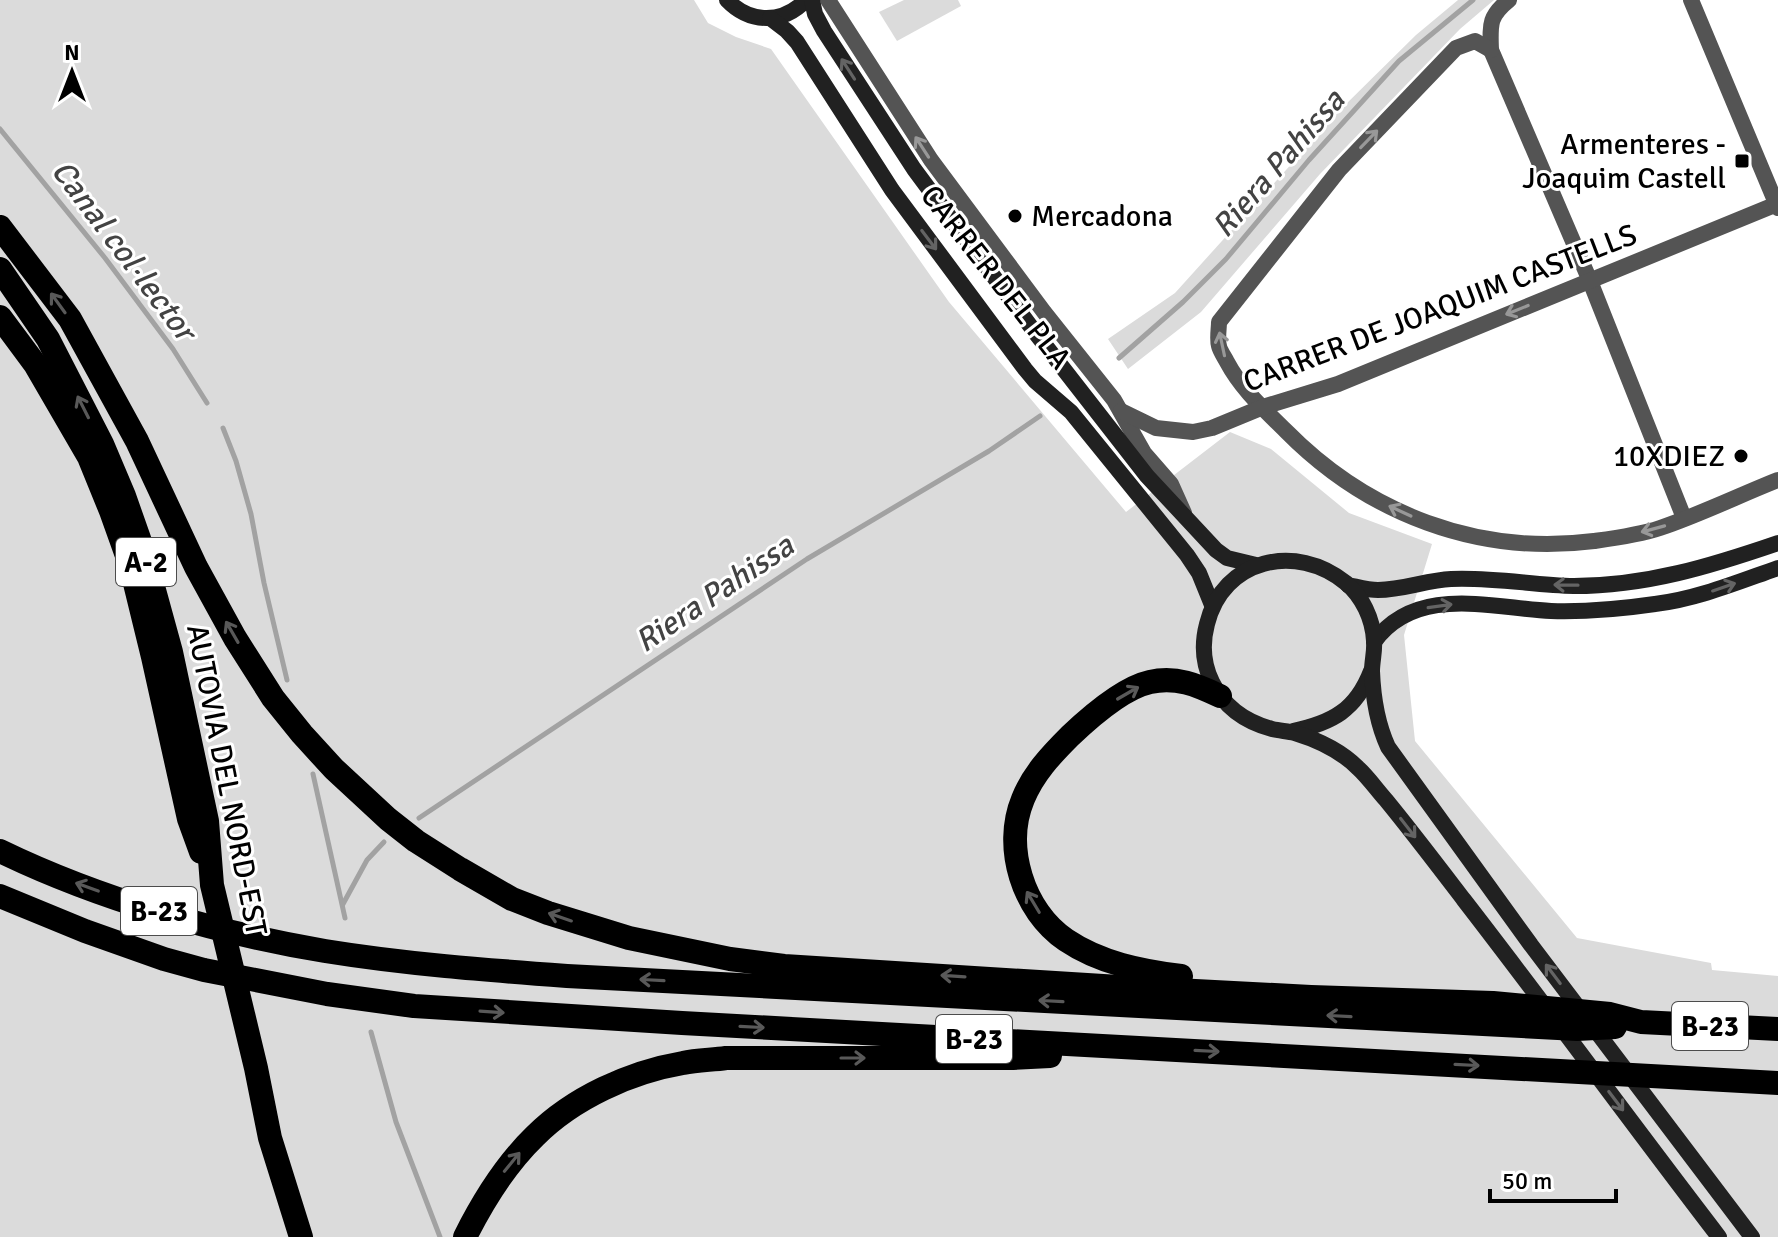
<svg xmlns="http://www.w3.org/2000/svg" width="1778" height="1237" font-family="Signika,sans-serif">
<rect width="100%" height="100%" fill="#fff"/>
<g fill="#dbdbdb">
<path d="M 0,0 L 694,0 L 708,23 L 736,37 L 771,49 L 949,302 L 1126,512 L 1230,432 L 1271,449 L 1349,513 L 1432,544 L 1404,635 L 1415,741 L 1577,938 L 1711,963 L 1712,970 L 1778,976 L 1778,1237 L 0,1237 Z"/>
<path d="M 904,0 L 958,0 L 961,6 L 897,41 L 879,12 Z"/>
<path d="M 1458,0 L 1494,0 L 1460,29 L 1320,174 L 1201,312 L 1128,369 L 1108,339 L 1175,293 L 1341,109 L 1416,35 Z"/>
</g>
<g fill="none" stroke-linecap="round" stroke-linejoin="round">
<g stroke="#a2a2a2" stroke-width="5">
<path d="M 0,129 L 105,258 L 173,349 L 207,403"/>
<path d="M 1119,358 L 1183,302 L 1226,259 L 1309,160 L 1399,61 L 1473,0"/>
<path d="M 223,428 L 236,461 L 251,514 L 264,583 L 287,680"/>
<path d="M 313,774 L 345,918"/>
<path d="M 419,818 L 807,559 L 989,451 L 1040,416"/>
<path d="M 343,904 L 367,860 L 384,842"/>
<path d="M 371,1032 L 396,1122 L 440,1237"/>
</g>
<g stroke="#545454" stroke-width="16">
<path d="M 828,0 L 931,160 L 1044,312 L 1114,400 L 1144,453 L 1171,484 L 1184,513"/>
<path d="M 1509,0 C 1489,16 1490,24 1491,50 L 1590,281 L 1684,518"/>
<path d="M 1491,50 L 1475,41 L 1456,48 L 1339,170 L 1219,322 C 1219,329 1217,339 1219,346 C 1220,351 1225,358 1227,362 C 1242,390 1264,409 1286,431 C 1368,514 1478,556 1594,541 C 1616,538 1639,535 1660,528 C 1699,515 1740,495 1778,480"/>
<path d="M 1121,411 L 1156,428 L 1193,432 L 1212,428 L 1263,407 L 1338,384 L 1777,204"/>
</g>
<path stroke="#545454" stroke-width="16" d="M 1691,0 L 1778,208"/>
<g stroke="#212121" stroke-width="16">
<path d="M 727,0 C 750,24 783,24 806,0"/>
<path d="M 812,0 L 815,14 L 824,31 L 914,169 L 1034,331 L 1147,476 L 1216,550 L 1227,558 L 1256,565"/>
<path d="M 770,18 L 787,31 L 797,42 L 892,190 L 1025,369 L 1035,381 L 1071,412 L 1187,555 L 1199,573 L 1212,605"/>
<path d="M 1348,585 C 1358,587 1368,590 1378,590 C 1403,590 1427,580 1451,579 C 1492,577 1533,585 1574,586 C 1646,586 1711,566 1778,543"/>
<path d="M 1374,642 C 1416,584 1491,608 1551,611 C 1586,612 1621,609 1655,604 C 1697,599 1738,582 1778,568"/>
<path d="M 1293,731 C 1332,723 1356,710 1371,671"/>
<path d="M 1719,1237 C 1633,1125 1550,1011 1464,900 C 1438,866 1413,833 1386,800 C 1377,790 1368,777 1358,768 C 1341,751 1318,740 1295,733 C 1288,731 1280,731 1272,729 C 1246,722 1224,707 1212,682 C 1203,664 1202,643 1207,624 C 1223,559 1296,542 1346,583 C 1362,596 1373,619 1374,641 C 1375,651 1372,661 1372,671 C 1373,697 1377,723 1388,747 L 1531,945 L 1752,1237"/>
</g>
<g stroke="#000" stroke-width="24">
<path d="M 0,227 L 70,319 L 137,441 L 196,567 L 235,638 L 273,698 L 302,734 L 334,769 L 388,819 L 416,841 L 460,869 L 512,899 L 548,913 L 629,938 L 730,959 L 784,966 L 1119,987 L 1311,997 L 1493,1003 L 1610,1014 L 1641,1022 L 1778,1029"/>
<path d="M 0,269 L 48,339 L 102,444 L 124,496 L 143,550 L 171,652 L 207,821 L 212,885 L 256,1068 L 270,1138 L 301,1237"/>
<path d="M 0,317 L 35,364 L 89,457 L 111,511 L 131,567 L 153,657 L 189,819 L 201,852"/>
<path d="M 0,851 C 99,899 217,933 325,951 C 405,964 486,970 567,976 L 1577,1029 L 1615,1027"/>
<path d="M 0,896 L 85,931 L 164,959 L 204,970 L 327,994 L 414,1006 L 682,1023 L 1778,1083"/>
<path d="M 1181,976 C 1141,971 1100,963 1066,940 C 1023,911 1003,847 1023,799 C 1033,774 1051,755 1070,736 C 1090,717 1123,688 1150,682 C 1176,676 1197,685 1220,696"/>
<path d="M 465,1237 C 483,1201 506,1164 535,1136 C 573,1098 630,1072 683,1063 C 697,1060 712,1060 726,1058 L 1013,1058 L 1050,1056"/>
</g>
</g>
<defs><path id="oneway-shaft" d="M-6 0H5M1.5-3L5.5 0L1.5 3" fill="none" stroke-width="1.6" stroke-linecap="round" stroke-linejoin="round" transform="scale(2)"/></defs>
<g stroke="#646464">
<use href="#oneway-shaft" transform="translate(848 69) rotate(-123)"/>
<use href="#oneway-shaft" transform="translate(929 240) rotate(53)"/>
<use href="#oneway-shaft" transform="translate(1566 585) rotate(-179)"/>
<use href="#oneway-shaft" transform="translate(1724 587) rotate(-19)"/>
<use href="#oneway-shaft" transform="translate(1440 606) rotate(-8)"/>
<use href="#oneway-shaft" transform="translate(1408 828) rotate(52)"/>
<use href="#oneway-shaft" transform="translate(1553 974) rotate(-127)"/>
<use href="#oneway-shaft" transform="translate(1616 1101) rotate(53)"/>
</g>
<g stroke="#989898">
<use href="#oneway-shaft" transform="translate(1369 139) rotate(-46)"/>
<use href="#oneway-shaft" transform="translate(922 147) rotate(-123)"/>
<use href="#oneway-shaft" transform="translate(1517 310) rotate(158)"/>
<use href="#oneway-shaft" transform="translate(1222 344) rotate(-102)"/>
<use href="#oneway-shaft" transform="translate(1400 511) rotate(-155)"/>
<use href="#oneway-shaft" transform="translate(1653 529) rotate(165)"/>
</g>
<g stroke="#595959">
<use href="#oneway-shaft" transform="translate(58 303) rotate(-126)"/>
<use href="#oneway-shaft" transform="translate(83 407) rotate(-117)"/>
<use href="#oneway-shaft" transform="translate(232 632) rotate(-120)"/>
<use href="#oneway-shaft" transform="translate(1128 693) rotate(-30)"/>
<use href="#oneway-shaft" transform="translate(87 887) rotate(-160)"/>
<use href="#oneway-shaft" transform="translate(1033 902) rotate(-121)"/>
<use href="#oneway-shaft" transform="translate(560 917) rotate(-161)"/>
<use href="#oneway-shaft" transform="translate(953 976) rotate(-176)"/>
<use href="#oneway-shaft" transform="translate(652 980) rotate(-177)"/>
<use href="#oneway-shaft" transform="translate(1051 1001) rotate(-177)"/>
<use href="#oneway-shaft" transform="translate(492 1012) rotate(4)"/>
<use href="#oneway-shaft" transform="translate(1339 1016) rotate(-177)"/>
<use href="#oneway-shaft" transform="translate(752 1027) rotate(3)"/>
<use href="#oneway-shaft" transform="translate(1207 1051) rotate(3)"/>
<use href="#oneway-shaft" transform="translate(853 1058)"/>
<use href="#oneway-shaft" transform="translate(1467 1065) rotate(3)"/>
<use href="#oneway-shaft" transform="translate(512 1162) rotate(-51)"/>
</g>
<g fill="#000" stroke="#fff" stroke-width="3">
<rect x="1734" y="153" width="16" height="16" rx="4"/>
<circle cx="1015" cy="216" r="8"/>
<circle cx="1741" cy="456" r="8"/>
</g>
<g text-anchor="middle" stroke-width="6" stroke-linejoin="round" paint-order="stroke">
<g fill="#fff" stroke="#4c4c4c" stroke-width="2">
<rect x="116" y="538" width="60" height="48" rx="6"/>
<rect x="121" y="887" width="76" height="48" rx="6"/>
<rect x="1672" y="1002" width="76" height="48" rx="6"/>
<rect x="936" y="1015" width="76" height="48" rx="6"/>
</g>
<g font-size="28" font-weight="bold" fill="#000">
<text x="146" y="572">A-2</text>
<text x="159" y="921">B-23</text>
<text x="1710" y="1036">B-23</text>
<text x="974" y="1049">B-23</text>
</g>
<g font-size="30" fill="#000" stroke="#fff" text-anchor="end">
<text x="1726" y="154">Armenteres -<tspan x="1726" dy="34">Joaquim Castell</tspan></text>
<text x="1031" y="226" text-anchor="start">Mercadona</text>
<text x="1725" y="466">10XDIEZ</text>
</g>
<g font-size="30" fill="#000" stroke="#fff">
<text transform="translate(996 277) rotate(52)" y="10">CARRER DEL PLA</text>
<text transform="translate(1440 308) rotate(-21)" y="10">CARRER DE JOAQUIM CASTELLS</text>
<text transform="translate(227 780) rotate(79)" y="10">AUTOVIA DEL NORD-EST</text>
</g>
<g font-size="32" font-style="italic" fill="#434343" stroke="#fff">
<text transform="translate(1278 163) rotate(-49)" y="11">Riera Pahissa</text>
<text transform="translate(124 250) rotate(53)" y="11">Canal col·lector</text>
<text transform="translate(714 593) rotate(-34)" y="11">Riera Pahissa</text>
</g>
</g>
<g transform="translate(72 72)" stroke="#ffffff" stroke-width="6" paint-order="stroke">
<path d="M0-6L14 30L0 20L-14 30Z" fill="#000000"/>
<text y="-12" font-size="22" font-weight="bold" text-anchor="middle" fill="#000000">N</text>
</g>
<path d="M1490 1189v12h126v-12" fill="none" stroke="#000000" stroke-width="4"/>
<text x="1502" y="1189" font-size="24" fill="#000000" stroke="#ffffff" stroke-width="6" paint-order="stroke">50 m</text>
</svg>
